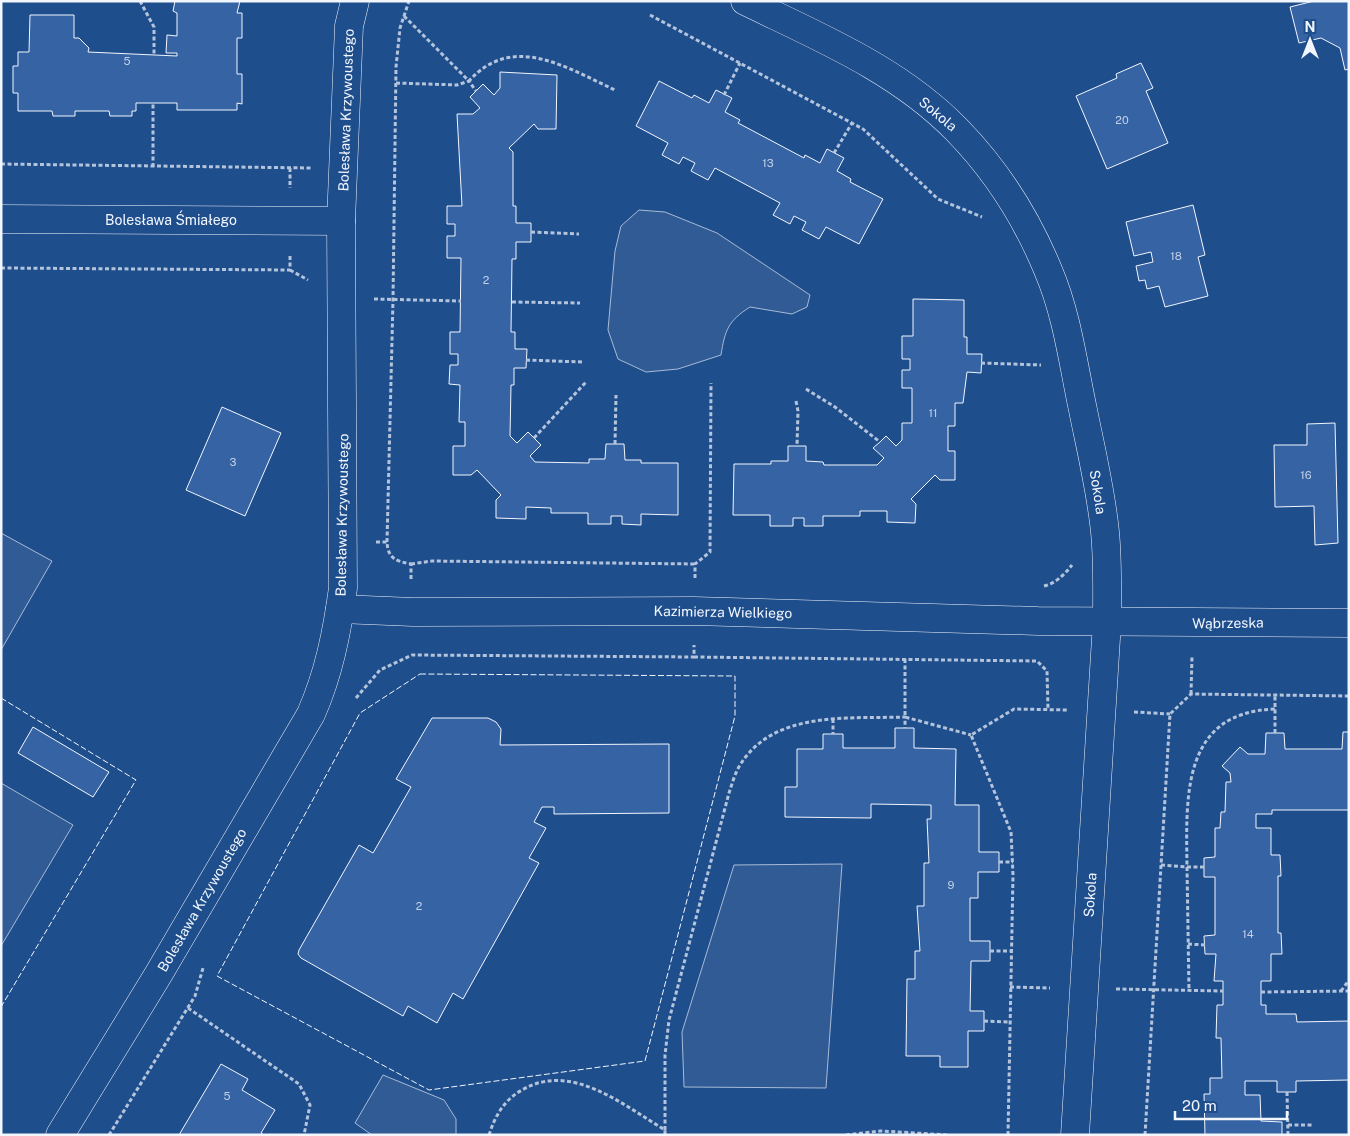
<svg xmlns="http://www.w3.org/2000/svg" width="1350" height="1136" font-family="'Public Sans',sans-serif">
<rect width="100%" height="100%" fill="#1f4e8c"/>
<g fill="#305b95" stroke="#a8bbd7">
<path d="M 639,210 L 665,212 L 717,233 L 810,295 L 807,307 L 792,314 L 750,307 C 728,321 725,330 721,355 L 678,369 L 646,372 L 618,359 L 608,330 L 615,251 L 621,226 Z"/>
<path d="M 1,533 L 52,561 L 1,650 Z"/>
<path d="M 1,783 L 73,825 L 1,946 Z"/>
<path d="M 842,864 L 826,1088 L 684,1087 L 682,1032 L 734,865 Z"/>
<path d="M 383,1075 L 444,1100 L 456,1119 L 456,1135 L 372,1135 L 355,1123 Z"/>
</g>
<g fill="#3563a3" stroke="#f2f6ff">
<path d="M 175,1 L 240,1 L 237,13 L 242,13 L 242,38 L 237,38 L 237,74 L 242,74 L 242,104 L 237,103 L 237,110 L 177,110 L 177,103 L 136,103 L 136,111 L 132,111 L 132,116 L 110,116 L 109,111 L 75,111 L 75,116 L 53,116 L 52,111 L 18,111 L 18,93 L 13,93 L 13,66 L 18,66 L 18,52 L 29,52 L 30,15 L 74,15 L 74,38 L 79,38 L 89,48 L 88,52 L 177,56 L 177,53 L 166,53 L 167,35 L 177,36 L 177,13 L 173,11 Z"/>
<path d="M 1314,1 L 1349,1 L 1349,69 L 1345,70 L 1340,48 L 1321,38 L 1299,43 L 1290,7 Z"/>
<path d="M 1141,63 L 1153,88 L 1146,91 L 1168,143 L 1107,169 L 1076,96 L 1117,78 L 1116,74 Z"/>
<path d="M 500,72 L 557,75 L 556,129 L 538,129 L 534,124 L 509,148 L 513,152 L 513,206 L 516,206 L 516,223 L 531,223 L 531,242 L 516,242 L 516,259 L 512,259 L 511,332 L 515,332 L 515,349 L 527,349 L 526,368 L 514,368 L 514,385 L 511,385 L 510,436 L 517,443 L 528,432 L 541,445 L 530,456 L 535,462 L 589,463 L 589,459 L 605,459 L 606,444 L 624,444 L 625,460 L 641,460 L 641,463 L 678,463 L 678,515 L 641,514 L 641,525 L 622,524 L 622,516 L 611,516 L 611,524 L 588,524 L 588,513 L 551,513 L 551,508 L 526,507 L 526,519 L 496,518 L 496,500 L 501,495 L 477,470 L 471,475 L 453,475 L 453,446 L 465,446 L 465,422 L 459,422 L 460,385 L 449,384 L 450,365 L 458,365 L 458,354 L 450,354 L 450,332 L 460,332 L 461,258 L 447,258 L 447,236 L 455,236 L 455,224 L 447,224 L 447,206 L 462,206 L 457,114 L 473,114 L 480,108 L 470,97 L 483,84 L 494,95 L 500,88 Z"/>
<path d="M 659,81 L 692,98 L 694,95 L 709,103 L 716,90 L 732,98 L 725,112 L 740,120 L 738,123 L 804,158 L 805,155 L 820,163 L 827,149 L 844,158 L 837,171 L 851,179 L 850,182 L 883,199 L 859,244 L 826,227 L 819,239 L 802,230 L 806,222 L 794,216 L 790,224 L 773,215 L 780,203 L 715,168 L 708,180 L 691,171 L 695,163 L 683,157 L 679,164 L 662,155 L 668,143 L 636,126 Z"/>
<path d="M 1193,205 L 1205,255 L 1198,257 L 1208,296 L 1165,307 L 1159,286 L 1147,289 L 1145,280 L 1139,281 L 1136,266 L 1153,262 L 1151,252 L 1134,256 L 1126,222 Z"/>
<path d="M 913,299 L 964,300 L 964,337 L 967,337 L 967,354 L 982,354 L 981,373 L 967,372 L 963,403 L 955,403 L 955,426 L 948,426 L 948,451 L 955,451 L 955,480 L 940,480 L 935,475 L 911,499 L 916,504 L 915,523 L 887,522 L 887,511 L 860,511 L 860,516 L 823,516 L 823,526 L 804,526 L 804,518 L 793,518 L 793,526 L 770,526 L 770,515 L 733,515 L 734,464 L 771,464 L 771,461 L 788,461 L 788,446 L 806,446 L 806,461 L 823,462 L 824,465 L 877,465 L 884,458 L 873,448 L 880,442 L 886,436 L 896,446 L 902,440 L 902,423 L 912,423 L 912,388 L 902,388 L 902,370 L 910,370 L 910,359 L 902,359 L 902,336 L 913,336 Z"/>
<path d="M 222,407 L 281,433 L 245,516 L 186,490 Z"/>
<path d="M 1335,423 L 1338,543 L 1315,545 L 1314,506 L 1275,507 L 1274,445 L 1307,445 L 1307,424 Z"/>
<path d="M 432,718 L 488,718 L 496,722 L 501,729 L 500,745 L 669,744 L 669,813 L 554,814 L 554,807 L 542,807 L 534,822 L 546,828 L 529,858 L 539,863 L 463,999 L 453,993 L 437,1023 L 408,1006 L 403,1016 L 301,958 L 298,954 L 299,950 L 359,845 L 373,853 L 411,787 L 396,779 Z"/>
<path d="M 33,727 L 109,772 L 93,797 L 18,753 Z"/>
<path d="M 895,728 L 914,728 L 914,748 L 956,749 L 955,805 L 979,805 L 979,852 L 999,852 L 999,872 L 978,872 L 978,898 L 970,898 L 970,941 L 990,941 L 990,961 L 971,961 L 970,1011 L 984,1011 L 984,1031 L 968,1031 L 968,1067 L 940,1067 L 940,1056 L 906,1056 L 907,979 L 915,979 L 915,951 L 920,951 L 917,906 L 924,906 L 924,863 L 929,863 L 927,819 L 931,819 L 931,805 L 871,804 L 871,818 L 785,817 L 785,787 L 797,787 L 797,749 L 823,749 L 823,734 L 843,734 L 843,748 L 895,748 Z"/>
<path d="M 1343,732 L 1349,732 L 1349,810 L 1272,810 L 1272,814 L 1256,814 L 1256,828 L 1271,828 L 1271,855 L 1280,855 L 1281,876 L 1278,876 L 1278,933 L 1281,933 L 1282,954 L 1271,954 L 1271,981 L 1261,981 L 1261,1005 L 1266,1005 L 1266,1014 L 1296,1014 L 1297,1022 L 1349,1021 L 1349,1080 L 1296,1081 L 1296,1092 L 1277,1092 L 1277,1081 L 1245,1081 L 1245,1095 L 1260,1095 L 1261,1121 L 1282,1122 L 1282,1135 L 1205,1135 L 1204,1094 L 1210,1094 L 1210,1078 L 1222,1078 L 1221,1038 L 1216,1038 L 1217,1005 L 1223,1005 L 1223,981 L 1214,981 L 1216,954 L 1205,954 L 1204,936 L 1215,935 L 1215,877 L 1204,877 L 1204,858 L 1215,857 L 1215,828 L 1220,828 L 1221,812 L 1225,812 L 1226,782 L 1231,782 L 1230,773 L 1222,766 L 1240,747 L 1248,754 L 1265,754 L 1266,733 L 1284,733 L 1285,749 L 1342,749 Z"/>
<path d="M 221,1064 L 248,1079 L 242,1090 L 275,1110 L 261,1133 L 264,1135 L 179,1135 Z"/>
</g>
<g fill="none" stroke-linecap="round" stroke-linejoin="round">
<g stroke="#f2f6ff" stroke-width="29">
<g id="minor">
<path d="M 745,1 C 819,37 899,70 957,130 C 996,170 1027,219 1048,270 C 1067,314 1073,363 1083,410 C 1091,450 1101,491 1105,532 C 1108,562 1107,592 1107,622 L 1075,1135"/>
<path d="M 1,219 L 341,221"/>
<path d="M 340,609 L 413,612 L 694,611 L 1038,621 L 1349,623"/>
<path d="M 60,1135 L 158,975 L 311,714 C 329,673 337,632 343,588 L 341,221 L 349,26 L 355,1"/>
</g>
</g>
<g stroke="#b3c4dc" stroke-width="3" stroke-dasharray="4 2.5" stroke-linecap="butt">
<path d="M 140,1 L 154,27 L 154,56"/>
<path d="M 650,15 L 863,129 L 938,199 L 982,217"/>
<path d="M 404,16 L 469,81 C 513,32 567,68 615,90"/>
<path d="M 396,83 L 457,85 L 469,81 L 476,91"/>
<path d="M 724,95 L 740,63"/>
<path d="M 834,153 L 852,123"/>
<path d="M 1,164 L 311,168"/>
<path d="M 153,167 L 153,103"/>
<path d="M 290,168 L 290,188"/>
<path d="M 531,232 L 579,234"/>
<path d="M 1,268 L 290,270 L 290,255"/>
<path d="M 290,270 L 308,280"/>
<path d="M 374,299 L 461,301"/>
<path d="M 512,302 L 580,303"/>
<path d="M 526,360 L 582,362"/>
<path d="M 981,363 L 1041,365"/>
<path d="M 806,389 L 835,407 L 880,442"/>
<path d="M 796,401 L 798,411 L 797,446"/>
<path d="M 534,438 L 586,382"/>
<path d="M 615,444 L 616,395"/>
<path d="M 376,542 L 387,542 C 388,559 396,561 411,564 L 411,579"/>
<path d="M 387,542 L 393,300 L 396,67 L 400,28 L 409,1"/>
<path d="M 411,564 L 432,561 L 695,564"/>
<path d="M 695,578 L 695,564 L 710,552 L 711,383"/>
<path d="M 1044,586 C 1056,583 1064,575 1072,565"/>
<path d="M 694,657 L 1037,661 L 1047,671 L 1048,709"/>
<path d="M 905,659 L 905,717 L 971,735"/>
<path d="M 1191,694 L 1192,656"/>
<path d="M 356,698 L 380,670 L 412,655 L 694,657 L 694,645"/>
<path d="M 1134,712 L 1170,714"/>
<path d="M 833,719 L 833,734"/>
<path d="M 1275,733 L 1275,696"/>
<path d="M 999,862 L 1013,862"/>
<path d="M 1161,865 L 1187,867 L 1189,991"/>
<path d="M 1204,867 L 1187,867 C 1186,795 1182,712 1275,709"/>
<path d="M 1188,944 L 1205,945"/>
<path d="M 990,951 L 1011,951"/>
<path d="M 1010,987 L 1050,988"/>
<path d="M 1116,989 L 1223,991"/>
<path d="M 1341,991 L 1349,980"/>
<path d="M 1261,992 L 1349,991"/>
<path d="M 188,1008 L 299,1084 L 310,1105 L 304,1135"/>
<path d="M 984,1021 L 1009,1022"/>
<path d="M 1287,1092 L 1288,1135"/>
<path d="M 1288,1125 L 1312,1125"/>
<path d="M 665,1130 L 665,1055 L 669,1020 L 729,793 C 732,784 735,773 740,765 C 774,710 849,719 905,717 L 905,728"/>
<path d="M 109,1135 L 195,996 L 203,968"/>
<path d="M 489,1135 C 495,1116 504,1100 522,1090 C 571,1061 623,1105 665,1130 L 665,1135"/>
<path d="M 846,1135 L 881,1131 L 949,1135"/>
<path d="M 1008,1135 L 1013,875 L 1011,832 L 971,735 L 1014,709 L 1068,710"/>
<path d="M 1145,1135 L 1170,714 L 1191,694 L 1349,696"/>
</g>
<use href="#minor" stroke="#1f4e8c" stroke-width="28"/>
<g stroke="#f2f6ff" stroke-width="1" stroke-dasharray="6 2.5" stroke-linecap="butt">
<path d="M 420,674 L 735,676 L 735,716 L 645,1061 L 429,1090 L 217,976 L 360,713 Z"/>
<path d="M 1,698 L 136,780 L 1,1007"/>
</g>
</g>
<g text-anchor="middle" stroke-width="4" stroke-linejoin="round" paint-order="stroke">
<g font-size="11" fill="#c3d1e8">
<text x="127" y="65">5</text>
<text x="1122" y="124">20</text>
<text x="768" y="167">13</text>
<text x="1176" y="260">18</text>
<text x="486" y="284">2</text>
<text x="933" y="417">11</text>
<text x="233" y="466">3</text>
<text x="1306" y="479">16</text>
<text x="951" y="889">9</text>
<text x="419" y="910">2</text>
<text x="1248" y="938">14</text>
<text x="227" y="1100">5</text>
</g>
<g font-size="14" fill="#f2f6ff" stroke="#1f4e8c">
<text transform="translate(346 110) rotate(-88)" y="5">Bolesława Krzywoustego</text>
<text transform="translate(938 114) rotate(40)" y="5">Sokola</text>
<text x="171" y="225">Bolesława Śmiałego</text>
<text transform="translate(1098 492) rotate(81)" y="5">Sokola</text>
<text transform="translate(342 515) rotate(-89)" y="5">Bolesława Krzywoustego</text>
<text transform="translate(723 612) rotate(1)" y="5">Kazimierza Wielkiego</text>
<text transform="translate(1228 623) rotate(-1)" y="5">Wąbrzeska</text>
<text transform="translate(1090 895) rotate(-86)" y="5">Sokola</text>
<text transform="translate(202 900) rotate(-60)" y="5">Bolesława Krzywoustego</text>
</g>
</g>
<rect width="1350" height="1136" fill="none" stroke="#f2f6ff" stroke-width="5"/>
<g transform="translate(1310 40)" stroke="#1f4e8c" stroke-width="4" paint-order="stroke">
<path d="M0-4L9 19L0 12L-9 19Z" fill="#f2f6ff"/>
<text y="-8" font-size="14" font-weight="bold" text-anchor="middle" fill="#f2f6ff">N</text>
</g>
<path d="M1175 1111v8h112v-8" fill="none" stroke="#f2f6ff" stroke-width="2.5"/>
<text x="1182" y="1111" font-size="15" fill="#f2f6ff" stroke="#1f4e8c" stroke-width="4" paint-order="stroke">20 m</text>
</svg>
